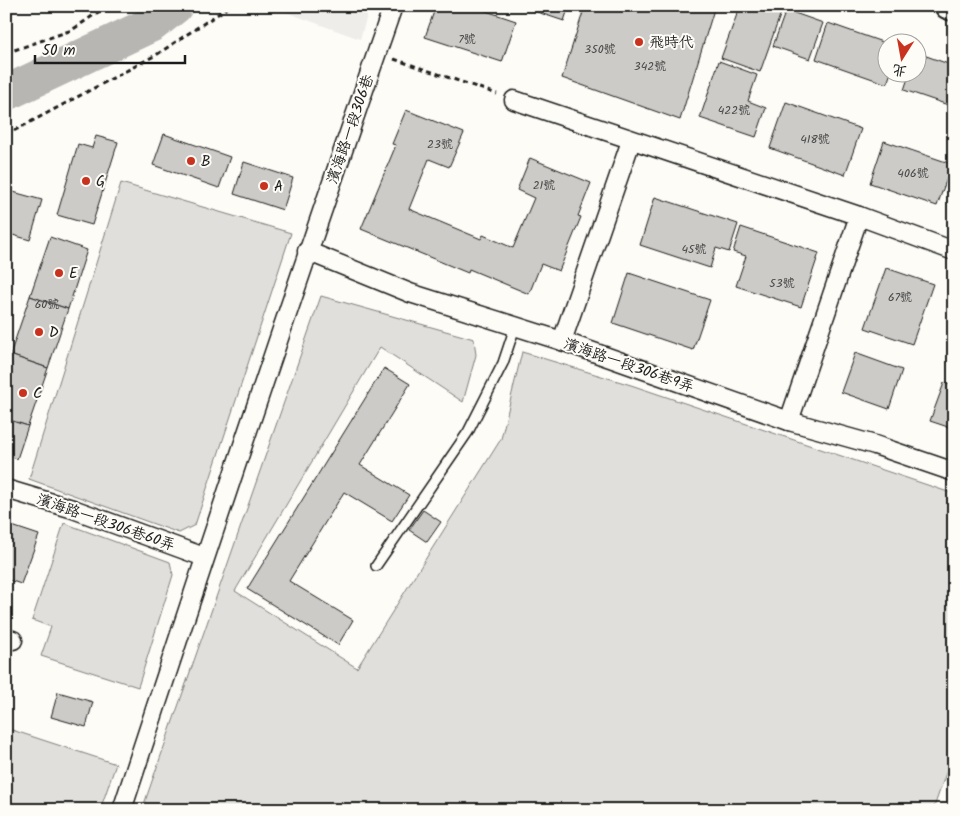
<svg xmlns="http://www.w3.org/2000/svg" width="960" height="816" font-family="Kalam,'LXGW WenKai TC',sans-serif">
<rect width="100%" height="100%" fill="#fdfcf7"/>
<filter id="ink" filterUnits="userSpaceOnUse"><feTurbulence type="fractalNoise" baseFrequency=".02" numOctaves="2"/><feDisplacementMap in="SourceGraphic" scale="10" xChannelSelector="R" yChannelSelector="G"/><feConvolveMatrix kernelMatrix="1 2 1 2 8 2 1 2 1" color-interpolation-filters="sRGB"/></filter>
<g filter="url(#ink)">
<path fill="#eeede9" d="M 269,6 L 370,6 L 360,39 Z"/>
<g fill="#e0dfdb" stroke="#7e7e7c">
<path d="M 121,183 L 291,233 L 195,525 L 179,533 L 29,479 Z"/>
<path d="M 321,296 L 474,339 L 476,355 L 463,402 L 380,347 L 235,591 L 357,668 L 501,439 L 522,352 L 631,385 L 954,494 L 954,750 L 933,810 L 142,810 Z"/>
<path d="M 64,523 L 170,562 L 173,575 L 138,687 L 41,656 L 51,627 L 32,620 Z"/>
<path d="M 6,728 L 116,764 L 100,810 L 18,810 L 6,806 Z"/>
</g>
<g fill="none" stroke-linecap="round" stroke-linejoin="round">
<path stroke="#b7b6b2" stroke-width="36" d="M 6,93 L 152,24 L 175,6"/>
</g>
<g fill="#cccbc8" stroke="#1c1c1c">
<path d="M 6,6 L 15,6 L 10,8 L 6,18 Z"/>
<path d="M 436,6 L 481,6 L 480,9 L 516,21 L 502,62 L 425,37 Z"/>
<path d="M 529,6 L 569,6 L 564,21 L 528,9 Z"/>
<path d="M 585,6 L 715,6 L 680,120 L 562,78 Z"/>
<path d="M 740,6 L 772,6 L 782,10 L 760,72 L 721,58 Z"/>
<path d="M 786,10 L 823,23 L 810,59 L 773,46 Z"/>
<path d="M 828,23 L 888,44 L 888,72 L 891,72 L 887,84 L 816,59 Z"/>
<path d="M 918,53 L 954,66 L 954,107 L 904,90 L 910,72 L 918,72 Z"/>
<path d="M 719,61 L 757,75 L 748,101 L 766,108 L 756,137 L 700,118 Z"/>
<path d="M 786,102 L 861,129 L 845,175 L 770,148 Z"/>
<path d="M 406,110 L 464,133 L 449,167 L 429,159 L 409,209 L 481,239 L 483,235 L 513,248 L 534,198 L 517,190 L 530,158 L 591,183 L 578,216 L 581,217 L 559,271 L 541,264 L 529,294 L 469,269 L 468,273 L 361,229 L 396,145 L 392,144 Z"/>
<path d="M 164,134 L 230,157 L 219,188 L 153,165 Z"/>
<path d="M 96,136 L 118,142 L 92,225 L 57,215 L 78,144 L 92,148 Z"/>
<path d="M 884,141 L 952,164 L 937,206 L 870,183 Z"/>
<path d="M 244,162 L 293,178 L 283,210 L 234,194 Z"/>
<path d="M 6,190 L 42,200 L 30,240 L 6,233 Z"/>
<path d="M 655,197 L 738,224 L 729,252 L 716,248 L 710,268 L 640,245 Z"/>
<path d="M 741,227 L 819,253 L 801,307 L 736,286 L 746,256 L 733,252 Z"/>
<path d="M 50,237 L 87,250 L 68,309 L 30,296 Z"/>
<path d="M 886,268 L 933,284 L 912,344 L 865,328 Z"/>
<path d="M 629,273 L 710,300 L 693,350 L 613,323 Z"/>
<path d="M 30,296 L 68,309 L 48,368 L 10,355 Z"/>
<path d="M 855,353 L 902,370 L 889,409 L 841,392 Z"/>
<path d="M 10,355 L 48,368 L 28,426 L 6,419 L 6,368 Z"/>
<path d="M 384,368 L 410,384 L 360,465 L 409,495 L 392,521 L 344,492 L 289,581 L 353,620 L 338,645 L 247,589 Z"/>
<path d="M 944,383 L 954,386 L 954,429 L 930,421 Z"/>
<path d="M 6,419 L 28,426 L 17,459 L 6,455 Z"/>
<path d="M 423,510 L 441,522 L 427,542 L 409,530 Z"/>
<path d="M 6,524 L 39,535 L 21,584 L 6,579 Z"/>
<path d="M 58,692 L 93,702 L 86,727 L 51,717 Z"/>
</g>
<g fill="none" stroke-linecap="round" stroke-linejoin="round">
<g stroke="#1c1c1c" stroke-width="12">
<path id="lane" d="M 376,566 L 468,432 L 503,363 L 515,327"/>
</g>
<g stroke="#1c1c1c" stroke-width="21">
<g id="street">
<path d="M 514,100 L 859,216 L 954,251"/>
<path d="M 307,251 L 410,293 L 562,341 L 789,421 L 875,445 L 954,472"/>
<path d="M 562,341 L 631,141"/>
<path d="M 789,421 L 859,216"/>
<path d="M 6,489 L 73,509 L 204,557"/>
<path d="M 6,638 L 13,640"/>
<path d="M 122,810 C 210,541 300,273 393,6"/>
</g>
</g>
<g stroke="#1c1c1c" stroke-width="29">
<path id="secondary" d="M 948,6 L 954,8"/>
</g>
<g stroke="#1c1c1c" stroke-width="3" stroke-dasharray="5 4" stroke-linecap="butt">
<path d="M 6,53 L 72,30 L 107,6"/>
<path d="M 394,59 L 497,94"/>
<path d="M 6,135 L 156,55 L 230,6"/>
</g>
<use href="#lane" stroke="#fdfcf7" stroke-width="9"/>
<use href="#street" stroke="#fdfcf7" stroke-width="18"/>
<use href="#secondary" stroke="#fdfcf7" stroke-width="25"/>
</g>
</g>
<g fill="#c8321e" stroke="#fdfcf7" stroke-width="2">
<circle cx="639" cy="42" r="5"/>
<circle cx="191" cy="161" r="5"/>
<circle cx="86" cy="181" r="5"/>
<circle cx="264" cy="186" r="5"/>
<circle cx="59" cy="273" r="5"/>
<circle cx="39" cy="332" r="5"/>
<circle cx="23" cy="393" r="5"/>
</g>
<g text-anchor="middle" stroke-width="4" stroke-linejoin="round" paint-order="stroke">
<g font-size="12" fill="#484847">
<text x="467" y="43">7號</text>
<text x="600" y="53">350號</text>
<text x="650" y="70">342號</text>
<text x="734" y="114">422號</text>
<text x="815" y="143">418號</text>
<text x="440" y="148">23號</text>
<text x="913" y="177">406號</text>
<text x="544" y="189">21號</text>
<text x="694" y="253">45號</text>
<text x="782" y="287">53號</text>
<text x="900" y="301">67號</text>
<text x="47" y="308">60號</text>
</g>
<g font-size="15" fill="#1c1c1c" stroke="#fdfcf7" text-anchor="start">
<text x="649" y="47">飛時代</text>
<text x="201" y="166">B</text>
<text x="96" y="186">G</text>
<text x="274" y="191">A</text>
<text x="69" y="278">E</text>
<text x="49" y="337">D</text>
<text x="33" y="398">C</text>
</g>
<g font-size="15" fill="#1c1c1c" stroke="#fdfcf7">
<text transform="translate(350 129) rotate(-71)" y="5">濱海路一段306巷</text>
<text transform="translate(629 365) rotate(19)" y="5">濱海路一段306巷9弄</text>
<text transform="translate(106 522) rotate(19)" y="5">濱海路一段306巷60弄</text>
</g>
</g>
<rect width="960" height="816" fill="none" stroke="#fdfcf7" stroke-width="25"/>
<rect x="12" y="12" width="935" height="791" fill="none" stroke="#1c1c1c" stroke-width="2" filter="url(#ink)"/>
<g transform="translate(902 58) rotate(191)"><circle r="24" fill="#fdfcf7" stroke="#a3a29f"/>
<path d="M0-4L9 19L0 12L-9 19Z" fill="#c8321e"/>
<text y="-8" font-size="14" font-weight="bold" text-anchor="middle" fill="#1c1c1c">北</text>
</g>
<path d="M35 55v8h150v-8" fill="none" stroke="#1c1c1c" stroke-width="2.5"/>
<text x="42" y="55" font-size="15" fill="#1c1c1c" stroke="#fdfcf7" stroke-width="4" paint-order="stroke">50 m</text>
</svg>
